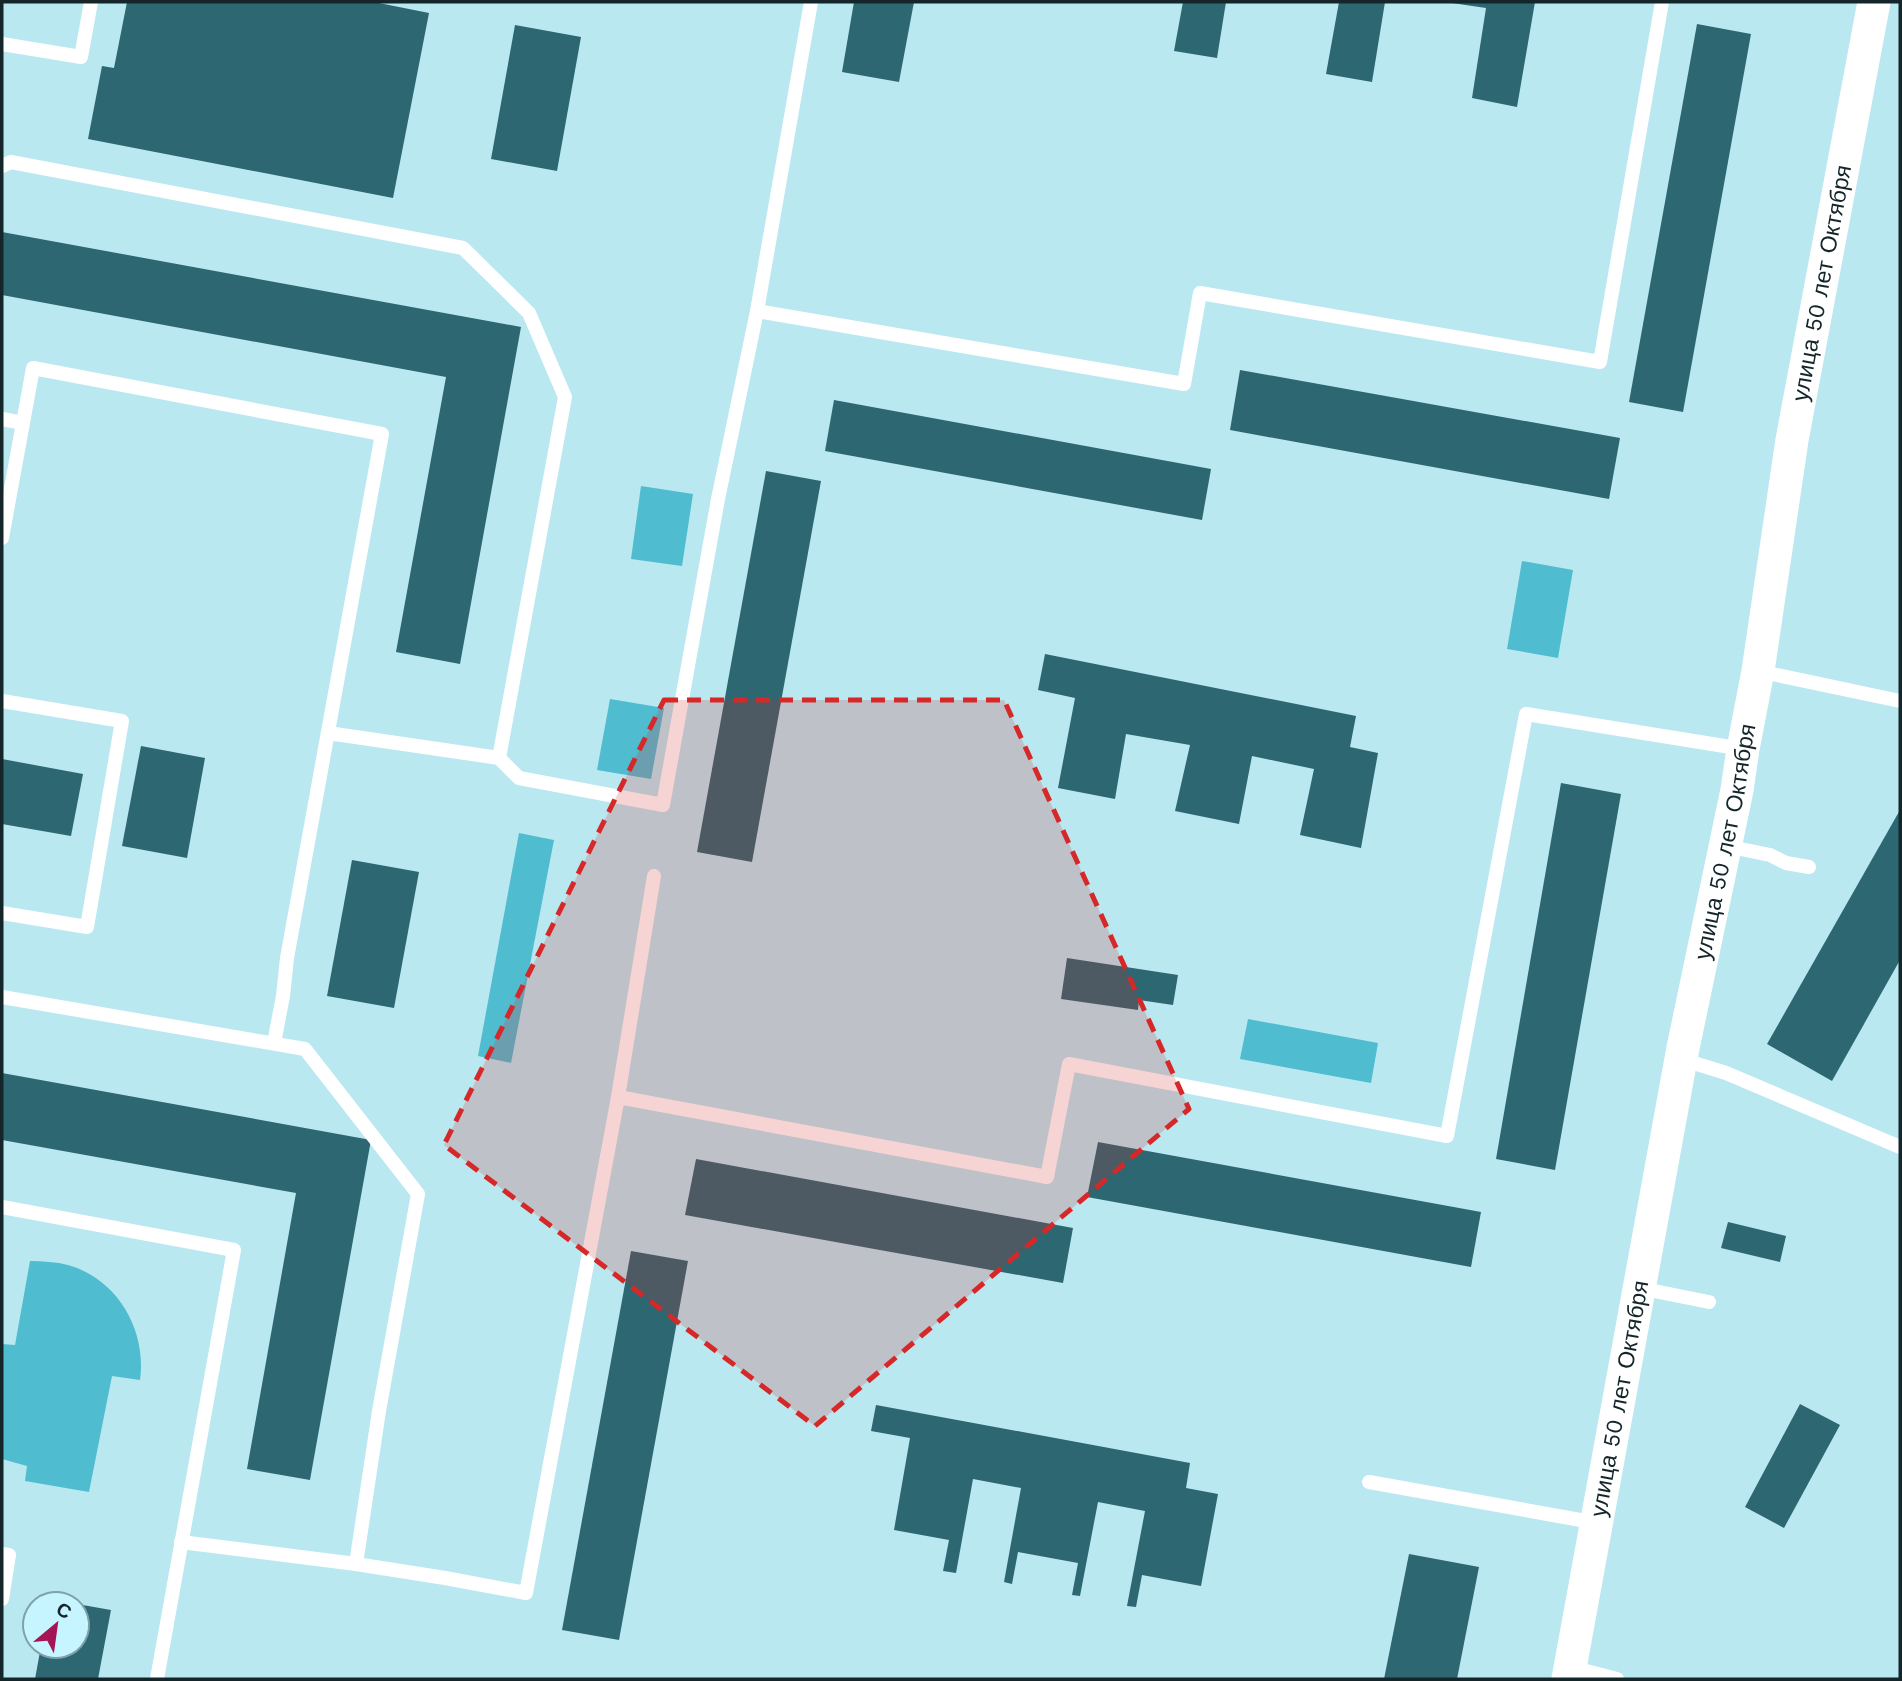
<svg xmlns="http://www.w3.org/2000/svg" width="1902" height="1681" font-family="'Work Sans',sans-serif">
<rect width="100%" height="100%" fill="#b9e8f1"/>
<g fill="#50bcd0">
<path d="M 641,486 L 693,494 L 682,566 L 631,559 Z"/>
<path d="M 1522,561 L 1573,570 L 1558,658 L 1507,649 Z"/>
<path d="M 610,699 L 664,708 L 651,779 L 597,770 Z"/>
<path d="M 519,833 L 554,840 L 511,1063 L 478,1056 Z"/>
<path d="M 1248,1019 L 1378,1043 L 1371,1083 L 1240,1059 Z"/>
<path d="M 30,1261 C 43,1261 56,1262 68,1265 C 118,1279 147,1331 140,1380 L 112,1376 L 89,1492 L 25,1481 L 27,1466 L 2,1459 L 2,1344 L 15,1345 Z"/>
</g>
<g fill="#2c6772">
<path d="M 127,2 L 374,2 L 429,13 L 393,198 L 88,139 L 102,66 L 114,68 Z"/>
<path d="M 854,2 L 914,2 L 899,82 L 842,72 Z"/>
<path d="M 1183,2 L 1226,2 L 1217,58 L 1174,51 Z"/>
<path d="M 1339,2 L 1385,2 L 1372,82 L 1326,74 Z"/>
<path d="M 1452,2 L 1535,2 L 1517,107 L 1472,98 L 1486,8 L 1452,3 Z"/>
<path d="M 1697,24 L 1751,34 L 1683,412 L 1629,402 Z"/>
<path d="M 515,25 L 581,37 L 557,171 L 491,159 Z"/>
<path d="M 2,232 L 521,327 L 460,664 L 396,652 L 446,377 L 2,295 Z"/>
<path d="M 1240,370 L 1620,438 L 1609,499 L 1230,430 Z"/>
<path d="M 834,400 L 1211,469 L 1202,520 L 825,451 Z"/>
<path d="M 766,471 L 821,481 L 752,862 L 697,852 Z"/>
<path d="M 1045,654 L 1356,716 L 1350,747 L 1378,753 L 1361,848 L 1300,835 L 1314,769 L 1252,756 L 1239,824 L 1175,811 L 1190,745 L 1126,734 L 1115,799 L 1058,788 L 1075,698 L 1038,690 Z"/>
<path d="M 141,746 L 205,758 L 187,858 L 122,846 Z"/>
<path d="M 2,759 L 83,774 L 71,836 L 2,824 Z"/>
<path d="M 1561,783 L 1621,794 L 1555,1170 L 1496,1159 Z"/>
<path d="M 1900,810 L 1900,960 L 1832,1081 L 1767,1044 Z"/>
<path d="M 352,860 L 419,872 L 394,1008 L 327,996 Z"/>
<path d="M 1067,958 L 1178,975 L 1173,1005 L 1139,1000 L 1138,1010 L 1061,999 Z"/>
<path d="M 2,1073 L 371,1140 L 310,1480 L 247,1469 L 296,1193 L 2,1140 Z"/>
<path d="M 1098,1142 L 1481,1212 L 1471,1267 L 1087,1197 Z"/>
<path d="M 696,1159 L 1073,1228 L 1063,1283 L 685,1215 Z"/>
<path d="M 1728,1222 L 1786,1236 L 1780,1262 L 1721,1248 Z"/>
<path d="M 631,1251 L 688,1261 L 619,1640 L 562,1630 Z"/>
<path d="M 1800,1404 L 1840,1425 L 1784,1528 L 1745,1507 Z"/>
<path d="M 876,1405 L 1190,1463 L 1186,1488 L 1218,1494 L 1201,1586 L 1142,1575 L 1136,1607 L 1127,1606 L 1145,1511 L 1098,1502 L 1080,1596 L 1072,1595 L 1078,1563 L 1018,1552 L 1012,1584 L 1004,1582 L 1021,1488 L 973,1479 L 956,1573 L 943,1571 L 949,1540 L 894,1530 L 910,1438 L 871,1431 Z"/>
<path d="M 1409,1554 L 1479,1567 L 1457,1679 L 1384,1679 Z"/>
<path d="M 77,1604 L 111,1610 L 98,1679 L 35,1679 L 41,1646 L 77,1646 Z"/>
</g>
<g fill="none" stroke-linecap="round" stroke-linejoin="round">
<g stroke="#fff" stroke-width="14">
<path d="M 2,44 L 81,57 L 91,2"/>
<path d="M 2,166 L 11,162 L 463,248 L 529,313 L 565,397 L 499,758 L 328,733"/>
<path d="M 757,311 L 1184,384 L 1200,293 L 1600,362 L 1662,2"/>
<path d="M 2,419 L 23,423"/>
<path d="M 2,538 L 33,368 L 382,434 L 287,958 L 283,996 L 274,1043"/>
<path d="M 1758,671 L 1900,701"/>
<path d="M 2,701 L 122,721 L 87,927 L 2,913"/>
<path d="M 499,758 L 519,778 L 663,805 L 718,499 L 757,311 L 811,2"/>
<path d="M 1726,846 L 1770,855 L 1786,863 L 1809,867"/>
<path d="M 2,997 L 305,1049 L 418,1194 L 379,1411 L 356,1564 L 181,1542"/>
<path d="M 1681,1059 L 1726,1073 L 1900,1147"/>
<path d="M 618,1097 L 654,876"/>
<path d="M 2,1207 L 234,1250 L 157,1679"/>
<path d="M 1639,1288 L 1709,1302"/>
<path d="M 1369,1482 L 1597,1523"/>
<path d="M 2,1554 L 9,1555 L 2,1599"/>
<path d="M 356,1564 L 445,1578 L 526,1593 L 618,1097 L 1047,1177 L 1069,1064 L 1447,1136 L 1526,714 L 1743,749"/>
<path d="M 1571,1667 L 1617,1679"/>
</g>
<path stroke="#fff" stroke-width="33" id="s1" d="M 1568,1679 L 1683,1048 L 1737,790 L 1743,749 L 1758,671 L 1792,440 L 1874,2"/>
</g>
<path fill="#d62828" fill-opacity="0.2" stroke="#d62828" stroke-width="5" stroke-dasharray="14 9" stroke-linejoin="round" d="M 664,700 L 1004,700 L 1189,1109 L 815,1426 L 444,1145 Z"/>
<g text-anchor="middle" stroke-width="7" stroke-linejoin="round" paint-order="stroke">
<g font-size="23" fill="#14262a" stroke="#c6f5ff">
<text dy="8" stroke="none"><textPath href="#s1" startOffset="1419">улица 50 лет Октября</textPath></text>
<text dy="8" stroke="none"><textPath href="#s1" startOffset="852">улица 50 лет Октября</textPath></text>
<text dy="8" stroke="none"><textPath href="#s1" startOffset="285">улица 50 лет Октября</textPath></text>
</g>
</g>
<rect width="1902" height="1681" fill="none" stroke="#14262a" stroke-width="7"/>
<g transform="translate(56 1625) rotate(29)"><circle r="33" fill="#c6f5ff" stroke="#7fa2aa" stroke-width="2"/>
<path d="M0-5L12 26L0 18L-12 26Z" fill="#a51454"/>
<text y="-10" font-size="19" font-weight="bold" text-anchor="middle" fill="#14262a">С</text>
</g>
</svg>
